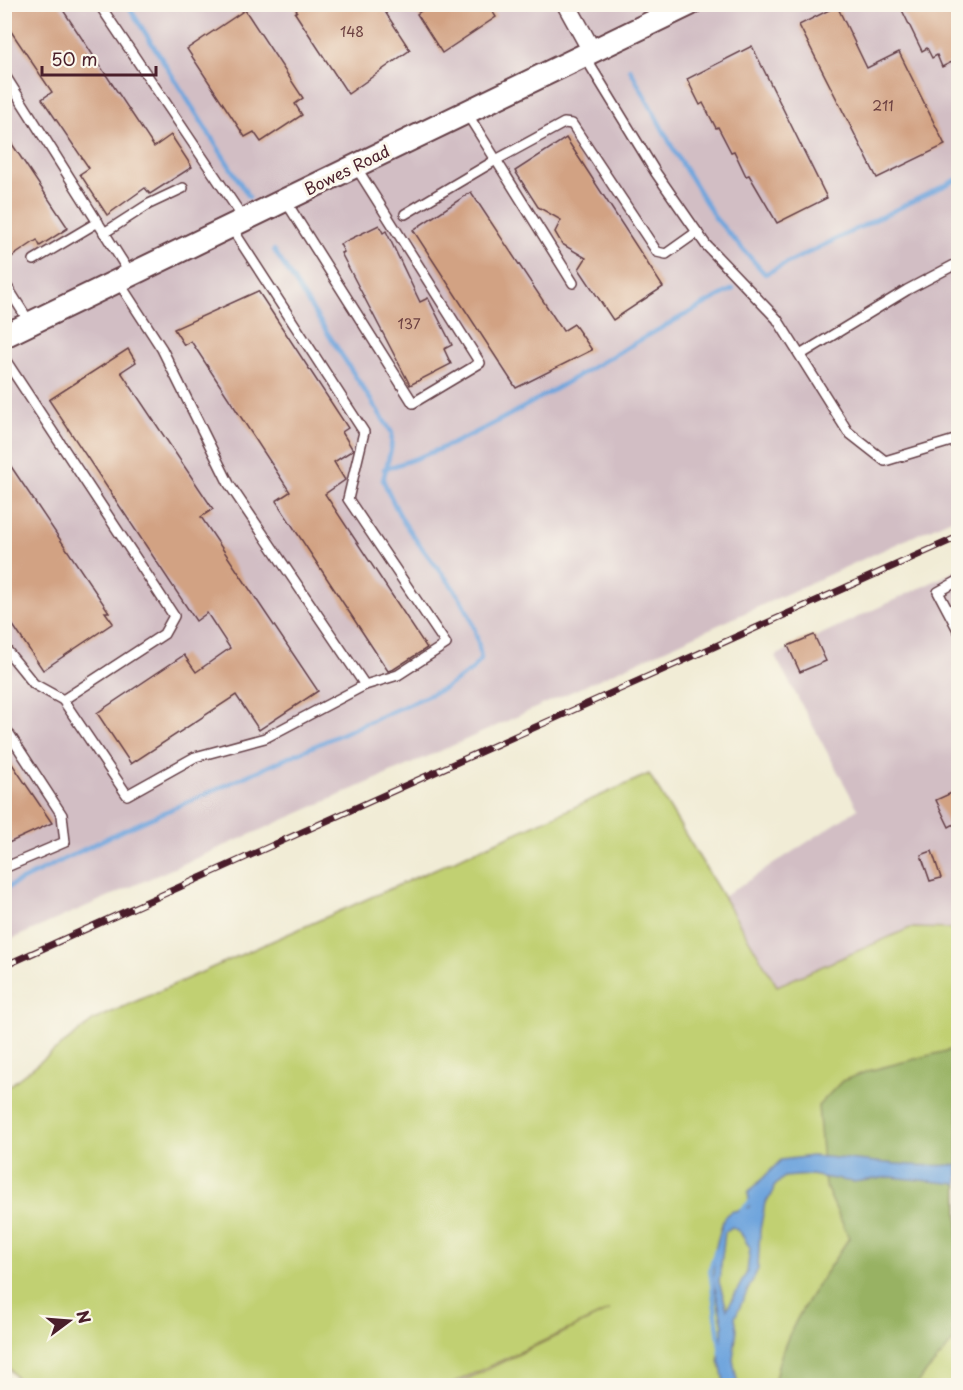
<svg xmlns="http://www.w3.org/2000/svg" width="963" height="1390" font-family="'Playpen Sans',sans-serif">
<rect width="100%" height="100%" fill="#fbf7ec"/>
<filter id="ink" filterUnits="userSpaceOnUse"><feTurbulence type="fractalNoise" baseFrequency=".0167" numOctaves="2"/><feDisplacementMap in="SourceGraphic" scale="12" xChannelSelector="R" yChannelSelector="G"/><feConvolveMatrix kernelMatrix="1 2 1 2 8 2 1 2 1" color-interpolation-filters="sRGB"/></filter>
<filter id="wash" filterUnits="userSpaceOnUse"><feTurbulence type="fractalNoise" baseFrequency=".008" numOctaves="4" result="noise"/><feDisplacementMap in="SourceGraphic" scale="24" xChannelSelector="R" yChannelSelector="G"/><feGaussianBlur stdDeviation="1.35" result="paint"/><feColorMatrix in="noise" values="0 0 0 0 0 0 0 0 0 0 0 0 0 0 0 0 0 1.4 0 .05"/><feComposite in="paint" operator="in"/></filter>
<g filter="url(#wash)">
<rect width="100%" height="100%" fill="#f1ecd6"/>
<g fill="#d2bec4">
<path d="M 5,5 L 958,5 L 958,516 L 463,741 L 5,942 Z"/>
<path d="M 958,570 L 958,929 L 910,928 L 777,986 L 723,897 L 858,809 L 775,656 Z"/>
</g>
<path fill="#c1d072" stroke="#86784e" stroke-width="1.5" d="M 649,774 L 777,986 L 910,928 L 958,929 L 958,1385 L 455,1385 L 610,1310 L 449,1385 L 21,1385 L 5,1362 L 4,1090 L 94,1020 Z"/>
<path fill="#98b264" stroke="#716848" stroke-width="1.5" d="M 958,1048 L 958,1286 L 955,1297 L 954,1341 L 915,1385 L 774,1386 C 781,1331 820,1282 849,1238 L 825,1185 L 818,1106 L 842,1081 L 868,1071 Z"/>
<path fill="#70a5dd" stroke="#5d6284" stroke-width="1.5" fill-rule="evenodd" d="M 812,1156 C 859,1159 904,1168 952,1165 L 958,1166 L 958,1184 L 891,1177 L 853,1182 L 810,1175 L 784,1177 L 774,1187 L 772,1195 L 765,1203 L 760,1230 L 758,1269 L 735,1317 L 737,1329 L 733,1360 L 738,1385 L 725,1385 L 719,1360 L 723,1325 L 713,1279 L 714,1253 L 724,1217 L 730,1212 L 750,1207 L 748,1193 L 781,1160 ZM 732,1227 L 740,1232 L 750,1248 L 747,1272 L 727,1309 L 719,1282 L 725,1232 Z"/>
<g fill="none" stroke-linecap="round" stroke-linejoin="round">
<g stroke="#70a5dd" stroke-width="4.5">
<path d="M 127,4 L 249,197"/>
<path d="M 630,69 L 676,154 L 716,219 L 765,274 L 958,179"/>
<path d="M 384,469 C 456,448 518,411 581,374 C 631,345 681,316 733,289"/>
<path d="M 4,889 L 113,835 L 445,688 L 472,670 L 481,659 C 473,596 442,579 409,530 C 398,515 391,497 383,480 L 391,449 L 392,433 L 274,250"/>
<path d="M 741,1211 L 754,1198"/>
<path d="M 716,1250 L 710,1269 L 721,1354"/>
</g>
</g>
<g id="blocks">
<g fill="#d2a283">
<path d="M 4,4 L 59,4 L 154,147 L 171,135 L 192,167 L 150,194 L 145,188 L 107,215 L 80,174 L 89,168 L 42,99 L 52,92 L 4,21 Z"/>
<path d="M 292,4 L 380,4 L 410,50 L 348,94 L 295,13 L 297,11 Z"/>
<path d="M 431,4 L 488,4 L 496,17 L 442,53 L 417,14 Z"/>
<path d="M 899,4 L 958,4 L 958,59 L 942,67 L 937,55 L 932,58 L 927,48 L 922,51 Z"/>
<path d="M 837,6 L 867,68 L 899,52 L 945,145 L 877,178 L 799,25 Z"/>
<path d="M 245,10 L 303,98 L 295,104 L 302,115 L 261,142 L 254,132 L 245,137 L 187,49 Z"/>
<path d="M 752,46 L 827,198 L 777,223 L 749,175 L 746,176 L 734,151 L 731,152 L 718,127 L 716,128 L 703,103 L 700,105 L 687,79 Z"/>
<path d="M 4,132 L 68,228 L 40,246 L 37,240 L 4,262 Z"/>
<path d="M 566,138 L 663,287 L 613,320 L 579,269 L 586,258 L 562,244 L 555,232 L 561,220 L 538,207 L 515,171 Z"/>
<path d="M 471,192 L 563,331 L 574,324 L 592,350 L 516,388 L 413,230 Z"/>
<path d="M 379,225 L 383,233 L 386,231 L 420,302 L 428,298 L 452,345 L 444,349 L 451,364 L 410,385 L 341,253 L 344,252 L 340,244 Z"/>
<path d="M 258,291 L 348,428 L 342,432 L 353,450 L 334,462 L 345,480 L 325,494 L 427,648 L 394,669 L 388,671 L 276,501 L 290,492 L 191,341 L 184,345 L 174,329 Z"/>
<path d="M 128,349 L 136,362 L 121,372 L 213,509 L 201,517 L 318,691 L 259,730 L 236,695 L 131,764 L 97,713 L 184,655 L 196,672 L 230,648 L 207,613 L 196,621 L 49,400 Z"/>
<path d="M 4,456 L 109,612 L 105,612 L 113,623 L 43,670 L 4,612 Z"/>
<path d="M 814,635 L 826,661 L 800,672 L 788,646 Z"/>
<path d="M 4,752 L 52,823 L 4,845 Z"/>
<path d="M 958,790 L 958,822 L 949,827 L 936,800 Z"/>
<path d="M 932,851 L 941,878 L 930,881 L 921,855 Z"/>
</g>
</g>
</g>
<g filter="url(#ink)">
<use href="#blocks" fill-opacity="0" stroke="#633e45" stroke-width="1.5"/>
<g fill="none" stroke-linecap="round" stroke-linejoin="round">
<g stroke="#633e45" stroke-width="12">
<g id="service">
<path d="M 99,4 L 244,219"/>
<path d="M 585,57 L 656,173 L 706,245 L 777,319 L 848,432 L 885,461 L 958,439"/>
<path d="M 4,74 L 131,275"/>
<path d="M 466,112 L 573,283"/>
<path d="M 285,200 L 413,403 L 480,363 L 356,167"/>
<path d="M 405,214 L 496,160 L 564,123 L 572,124 L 657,252 L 666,254 L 697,232"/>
<path d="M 231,227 L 364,432 L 348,499 L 446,644 L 398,675 L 365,685"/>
<path d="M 104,233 L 149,204 L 183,188"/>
<path d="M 34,260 L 98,222"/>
<path d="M 4,282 L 30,323"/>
<path d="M 800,355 L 907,290 L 958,263"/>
<path d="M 4,358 L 174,616 L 164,634 L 63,700 L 34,684 L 4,647"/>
<path d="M 958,581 L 938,592 L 958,630"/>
<path d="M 63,700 L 127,795 L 195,757 L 265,738 L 365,685 L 229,484 L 162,349 L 118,281"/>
<path d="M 4,726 L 62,815 L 65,842 L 4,868"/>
</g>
</g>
<g stroke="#633e45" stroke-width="21">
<path id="minor" d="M 566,4 L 592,51"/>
</g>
<g stroke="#633e45" stroke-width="26">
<path id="tertiary" d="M 4,336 L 690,4"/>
</g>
<use href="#service" stroke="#fff" stroke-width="9"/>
<use href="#minor" stroke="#fff" stroke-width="18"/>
<use href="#tertiary" stroke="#fff" stroke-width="22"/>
<g stroke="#4a1f2b" stroke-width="7">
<path id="rail" d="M 4,966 L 958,537"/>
</g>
<use href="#rail" stroke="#fbf7ec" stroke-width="4.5" stroke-dasharray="14" stroke-linecap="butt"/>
</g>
</g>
<g text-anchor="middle" stroke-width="6" stroke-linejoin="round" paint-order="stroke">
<g font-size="14" fill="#6c4041">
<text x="352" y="37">148</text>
<text x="883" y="111">211</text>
<text x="409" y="329">137</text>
</g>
<g font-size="16" fill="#4a1f2b" stroke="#fbf7ec">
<text transform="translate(347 170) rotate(-26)" y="6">Bowes Road</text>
</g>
</g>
<rect width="963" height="1390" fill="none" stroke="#fbf7ec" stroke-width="24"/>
<g transform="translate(69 1321) rotate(74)" stroke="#fbf7ec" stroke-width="4.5" paint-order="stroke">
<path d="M0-4.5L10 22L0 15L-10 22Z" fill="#4a1f2b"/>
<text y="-9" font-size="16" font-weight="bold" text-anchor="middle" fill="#4a1f2b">N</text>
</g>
<path d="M42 66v9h114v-9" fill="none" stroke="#4a1f2b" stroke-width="3"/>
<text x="51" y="66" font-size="18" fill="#4a1f2b" stroke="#fbf7ec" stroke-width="4.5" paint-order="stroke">50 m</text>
</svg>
